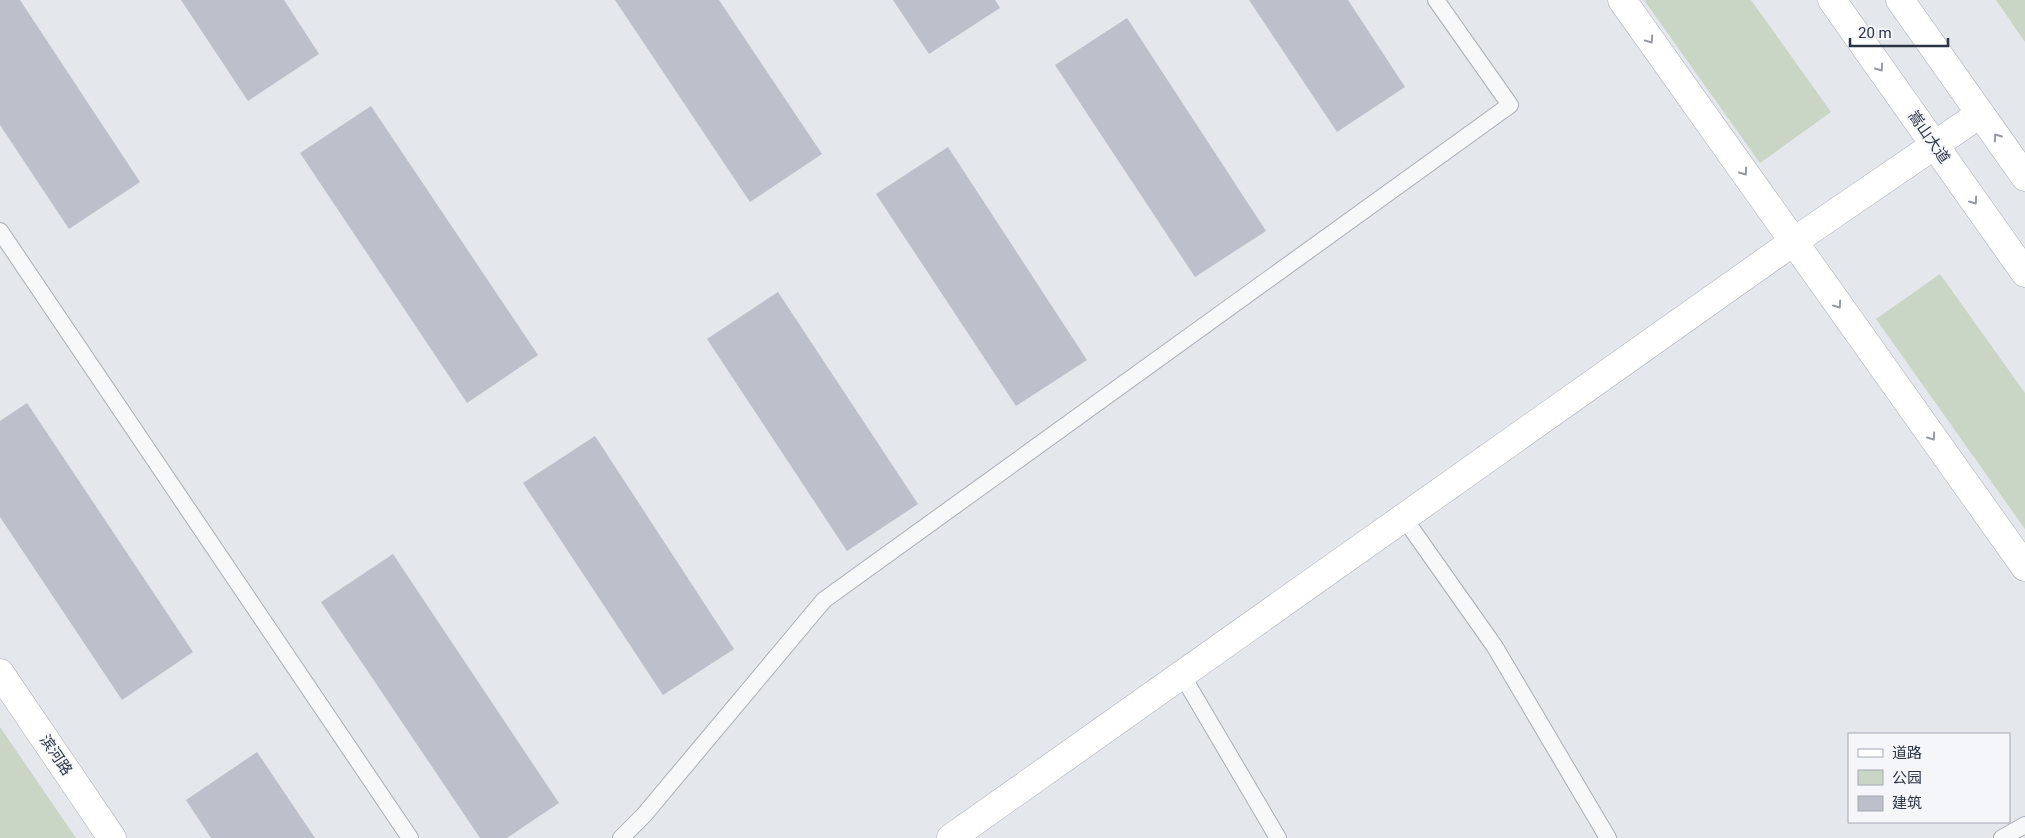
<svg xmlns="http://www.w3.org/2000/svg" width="2025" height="838" font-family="Roboto,'Noto Sans SC',sans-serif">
<rect width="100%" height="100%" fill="#e4e7ec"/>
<g fill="#c9d6c5">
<path d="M 1644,0 L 1751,0 L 1831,112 L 1760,163 Z"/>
<path d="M 1996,0 L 2025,0 L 2025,42 Z"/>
<path d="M 1940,274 L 2025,393 L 2025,529 L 1876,319 Z"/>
<path d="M 0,727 L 76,838 L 0,838 Z"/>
</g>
<g fill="#bbc0ca">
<path d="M 0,0 L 20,0 L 140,182 L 69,229 L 0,125 Z"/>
<path d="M 181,0 L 284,0 L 319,54 L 248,101 Z"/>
<path d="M 615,0 L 719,0 L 822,154 L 750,202 Z"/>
<path d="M 893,0 L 995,0 L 1000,8 L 929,54 Z"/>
<path d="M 1249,0 L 1348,0 L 1405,87 L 1337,132 Z"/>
<path d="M 1127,18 L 1266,231 L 1195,277 L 1055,65 Z"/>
<path d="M 371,106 L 538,355 L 467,403 L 300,153 Z"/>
<path d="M 948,147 L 1087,360 L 1016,406 L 876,194 Z"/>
<path d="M 778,292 L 918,504 L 847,551 L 707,339 Z"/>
<path d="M 27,403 L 193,652 L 122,700 L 0,517 L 0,421 Z"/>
<path d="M 595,436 L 734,649 L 663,695 L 523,483 Z"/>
<path d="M 393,554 L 559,803 L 507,838 L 480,838 L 321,602 Z"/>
<path d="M 257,752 L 315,838 L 211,838 L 186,800 Z"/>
</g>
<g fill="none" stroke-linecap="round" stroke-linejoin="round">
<g stroke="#a9aeb7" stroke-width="18">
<g id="lane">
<path d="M 0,231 L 410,838"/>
<path d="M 1404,518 L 1495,647 L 1608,838"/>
<path d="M 1182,675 L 1278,838"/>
<path d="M 621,838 L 644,815 L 824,600 L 1510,105 L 1436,0"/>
<path d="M 2002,838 L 2025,825"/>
</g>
</g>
<g stroke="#a9aeb7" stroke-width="29">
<g id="secondary">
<path d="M 1622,0 L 2025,567"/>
<path d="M 0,673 L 112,838"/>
<path d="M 951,838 L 1793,242 L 1980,114"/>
</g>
</g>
<g stroke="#a3abb8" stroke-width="29">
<g id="primary">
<path d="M 1832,0 L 2025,273"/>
<path d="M 1900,0 L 2025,177"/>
</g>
</g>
<use href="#lane" stroke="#f7f8fa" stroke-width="16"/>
<use href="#secondary" stroke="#fff" stroke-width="28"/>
<use href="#primary" stroke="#fff" stroke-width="28"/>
</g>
<defs><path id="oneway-chevron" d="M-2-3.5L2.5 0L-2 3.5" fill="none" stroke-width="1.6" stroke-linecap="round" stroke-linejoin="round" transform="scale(1.25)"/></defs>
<g stroke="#959aa2">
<use href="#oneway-chevron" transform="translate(1650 40) rotate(55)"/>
<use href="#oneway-chevron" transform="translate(1880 68) rotate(55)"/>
<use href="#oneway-chevron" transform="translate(1997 137) rotate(-125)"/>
<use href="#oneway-chevron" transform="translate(1744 172) rotate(55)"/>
<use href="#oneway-chevron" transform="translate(1974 201) rotate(55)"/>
<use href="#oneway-chevron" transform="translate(1838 305) rotate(55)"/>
<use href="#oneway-chevron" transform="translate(1932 437) rotate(55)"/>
</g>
<g text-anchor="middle" stroke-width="4" stroke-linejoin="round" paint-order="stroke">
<g font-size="15" fill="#2b3445" stroke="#f4f6f9">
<text transform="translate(1929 137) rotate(55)" y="5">嵩山大道</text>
<text transform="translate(56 755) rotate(56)" y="5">滨河路</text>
</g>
</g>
<rect x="1848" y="733" width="162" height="90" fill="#f4f6f9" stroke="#a4a8b1"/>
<rect x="1858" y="749" width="25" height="8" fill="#ffffff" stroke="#a4a8b1"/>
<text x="1892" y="758" font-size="15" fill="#2b3445">道路</text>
<rect x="1858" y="770" width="25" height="15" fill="#c9d6c5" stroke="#a4a8b1"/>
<text x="1892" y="783" font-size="15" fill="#2b3445">公园</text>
<rect x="1858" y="796" width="25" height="15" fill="#bbc0ca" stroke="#a4a8b1"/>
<text x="1892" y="808" font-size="15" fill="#2b3445">建筑</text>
<path d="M1850 38v8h98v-8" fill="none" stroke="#2b3445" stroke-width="2.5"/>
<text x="1858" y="38" font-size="15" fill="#2b3445" stroke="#f4f6f9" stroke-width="4" paint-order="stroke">20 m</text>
</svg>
